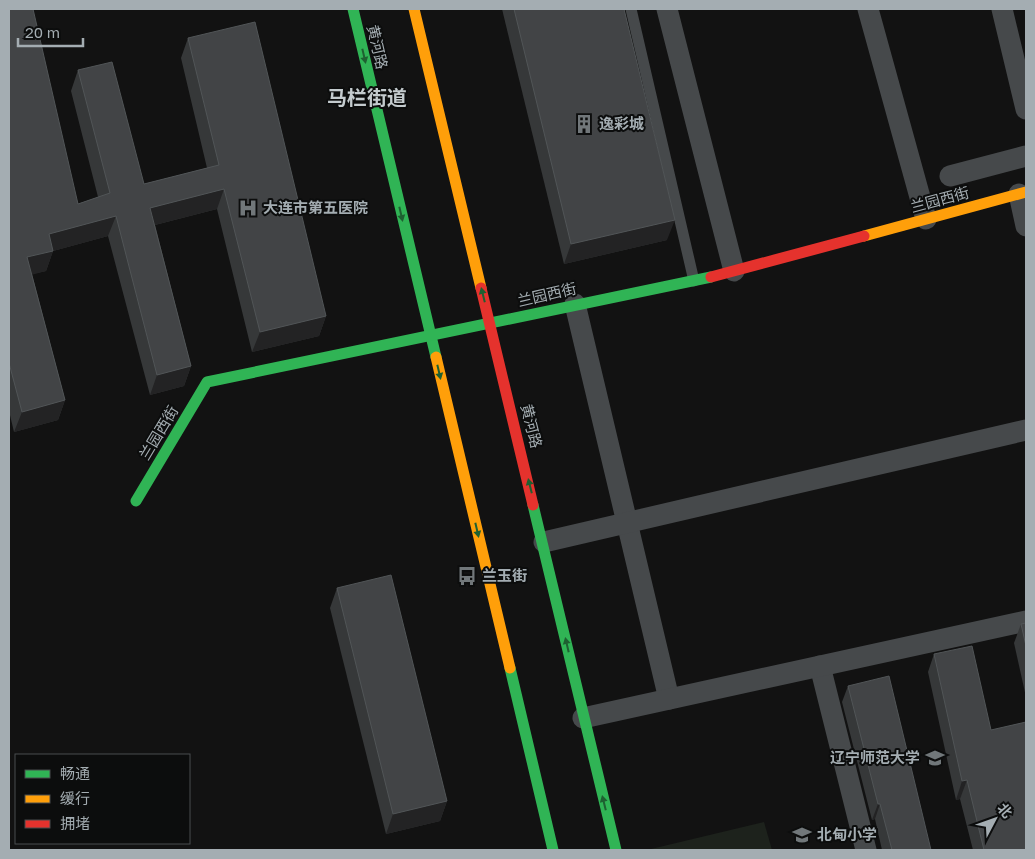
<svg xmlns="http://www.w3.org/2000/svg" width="1035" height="859" font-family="'Golos Text','Noto Sans SC',sans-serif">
<rect width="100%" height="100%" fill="#121212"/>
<path fill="#1d221c" d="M 764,822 L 772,850 L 651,850 L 651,849 Z"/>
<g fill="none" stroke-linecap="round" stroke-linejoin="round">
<path stroke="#46494b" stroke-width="11" d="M 631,9 L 694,281"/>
<g stroke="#46494b" stroke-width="21">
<path d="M 667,9 L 734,271"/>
<path d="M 868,9 L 926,219"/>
<path d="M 1002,9 L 1026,109"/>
<path d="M 950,176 L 1026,156"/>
<path d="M 1019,194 L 1026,226"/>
<path d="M 575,304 L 669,699"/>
<path d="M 544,542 L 1026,430"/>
<path d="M 820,666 L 866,850"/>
<path d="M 583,718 L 1026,621"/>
</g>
<g stroke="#30b455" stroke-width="11">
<path d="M 353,9 L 436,357"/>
<path d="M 136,501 L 207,382 L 711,277"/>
<path d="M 533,505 L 616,850"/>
<path d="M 510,668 L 553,850"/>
</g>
<g stroke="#ff9f0a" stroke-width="11">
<path d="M 414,9 L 481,288"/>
<path d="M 864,236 L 1026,192"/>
<path d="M 436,357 L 510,668"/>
</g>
<g stroke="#e5322d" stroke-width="11">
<path d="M 711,277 L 864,236"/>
<path d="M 481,288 L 533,505"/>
</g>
</g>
<g fill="#363839">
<path d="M 9,9 L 78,204 L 98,197 L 71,91 L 78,70 L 144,184 L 207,168 L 181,58 L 188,38 L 326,316 L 319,336 L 252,352 L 217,209 L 155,225 L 191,366 L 184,386 L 150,395 L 108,236 L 53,251 L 46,271 L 32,274 L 65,400 L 58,420 L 14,432 L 9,411 Z"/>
<path d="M 502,9 L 624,9 L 667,240 L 564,264 Z"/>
<path d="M 337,588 L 447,801 L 440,821 L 386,834 L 330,608 Z"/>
<path d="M 1026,623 L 1026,697 L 1014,643 L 1021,624 Z"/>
<path d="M 934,654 L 991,730 L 1026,850 L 973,850 L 960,799 L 956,800 L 928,672 Z"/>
<path d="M 848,686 L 931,850 L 882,850 L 875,819 L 872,820 L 842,702 Z"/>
</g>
<g fill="#232324">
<path d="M 224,189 L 217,209 L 143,228 L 150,208 Z"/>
<path d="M 116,216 L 108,236 L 53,251 L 46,271 L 20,278 L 27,257 L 49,234 Z"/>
<path d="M 675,220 L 667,240 L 564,264 L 571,244 Z"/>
<path d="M 326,316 L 319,336 L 252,352 L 260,332 Z"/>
<path d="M 191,366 L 184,386 L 150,395 L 157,375 Z"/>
<path d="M 65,400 L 58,420 L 14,432 L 22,412 Z"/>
<path d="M 967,780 L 960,799 L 956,800 L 962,781 Z"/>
<path d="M 447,801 L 440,821 L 386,834 L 393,814 Z"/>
<path d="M 878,804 L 880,804 L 875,819 L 872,820 Z"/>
</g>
<g fill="#424446" stroke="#515557">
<path d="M 9,9 L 33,9 L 78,204 L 110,193 L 78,70 L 112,62 L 144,184 L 219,165 L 188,38 L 255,22 L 326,316 L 260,332 L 224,189 L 150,208 L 191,366 L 157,375 L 116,216 L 49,234 L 53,251 L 27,257 L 65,400 L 22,412 L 9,363 Z"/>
<path d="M 514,9 L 624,9 L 675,220 L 571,244 Z"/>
<path d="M 391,575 L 447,801 L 393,814 L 337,588 Z"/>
<path d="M 1026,623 L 1026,646 L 1021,624 Z"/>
<path d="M 972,646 L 991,730 L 1026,722 L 1026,850 L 984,850 L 967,780 L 962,781 L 934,654 Z"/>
<path d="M 889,676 L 931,850 L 892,850 L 880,804 L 878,804 L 848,686 Z"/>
</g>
<defs><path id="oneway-solid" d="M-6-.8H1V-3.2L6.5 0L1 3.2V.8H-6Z" transform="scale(1.25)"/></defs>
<g fill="#1e6031">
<use href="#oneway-solid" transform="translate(364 56) rotate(77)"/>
<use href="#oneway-solid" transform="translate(401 214) rotate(77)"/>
<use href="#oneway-solid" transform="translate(483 295) rotate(-104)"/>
<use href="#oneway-solid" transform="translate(439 372) rotate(77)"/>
<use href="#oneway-solid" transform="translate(530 486) rotate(-104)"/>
<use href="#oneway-solid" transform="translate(477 530) rotate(77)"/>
<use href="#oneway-solid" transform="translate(567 645) rotate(-103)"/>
<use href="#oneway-solid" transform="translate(604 803) rotate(-104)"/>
</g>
<defs>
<g id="building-bare" transform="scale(1.5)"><path d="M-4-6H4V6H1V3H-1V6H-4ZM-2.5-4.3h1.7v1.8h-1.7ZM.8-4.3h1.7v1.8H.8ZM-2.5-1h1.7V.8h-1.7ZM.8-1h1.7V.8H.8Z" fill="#71777a" stroke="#0c0d0d" stroke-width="2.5" paint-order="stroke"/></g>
<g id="hospital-bare" transform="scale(1.5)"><path d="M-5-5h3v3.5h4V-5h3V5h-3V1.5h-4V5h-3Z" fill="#71777a" stroke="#0c0d0d" stroke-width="2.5" paint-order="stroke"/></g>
<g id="bus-bare" transform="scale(1.5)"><path d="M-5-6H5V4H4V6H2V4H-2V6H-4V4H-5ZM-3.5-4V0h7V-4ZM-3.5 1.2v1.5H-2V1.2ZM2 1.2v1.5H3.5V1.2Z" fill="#71777a" stroke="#0c0d0d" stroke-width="2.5" paint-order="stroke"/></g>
<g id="university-bare" transform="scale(1.5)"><path d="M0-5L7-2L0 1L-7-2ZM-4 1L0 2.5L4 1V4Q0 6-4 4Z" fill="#71777a" stroke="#0c0d0d" stroke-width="2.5" paint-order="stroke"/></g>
<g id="school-bare" transform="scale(1.5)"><path d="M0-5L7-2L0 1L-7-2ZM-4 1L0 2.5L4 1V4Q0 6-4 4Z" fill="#71777a" stroke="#0c0d0d" stroke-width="2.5" paint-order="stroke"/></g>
</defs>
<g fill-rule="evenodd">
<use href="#building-bare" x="584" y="124"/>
<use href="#hospital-bare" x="248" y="208"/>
<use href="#bus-bare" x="467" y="576"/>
<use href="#university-bare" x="935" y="758"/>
<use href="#school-bare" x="802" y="835"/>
</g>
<g text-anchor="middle" stroke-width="4" stroke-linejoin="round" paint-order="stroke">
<g font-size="15" fill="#a4adb2" stroke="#0c0d0d">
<text transform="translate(377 47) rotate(77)" y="5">黄河路</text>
<text transform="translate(940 200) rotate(-15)" y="5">兰园西街</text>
<text transform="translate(547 295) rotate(-13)" y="5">兰园西街</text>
<text transform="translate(531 426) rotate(76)" y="5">黄河路</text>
<text transform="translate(159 433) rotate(-59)" y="5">兰园西街</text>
</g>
<g font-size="15" font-weight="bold" fill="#a4adb2" stroke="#0c0d0d" text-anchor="start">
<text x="599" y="129">逸彩城</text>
<text x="263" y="213">大连市第五医院</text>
<text x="482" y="581">兰玉街</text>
<text x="920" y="763" text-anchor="end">辽宁师范大学</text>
<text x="817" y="840">北甸小学</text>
</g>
<g font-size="20" font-weight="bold" fill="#c4cbce" stroke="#0c0d0d">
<text x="367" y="105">马栏街道</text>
</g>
</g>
<rect width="1035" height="859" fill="none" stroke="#a4adb2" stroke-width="20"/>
<rect x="15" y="754" width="175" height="90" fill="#0c0d0d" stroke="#494d4f"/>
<rect x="25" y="770" width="25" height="8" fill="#30b455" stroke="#494d4f"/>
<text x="60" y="779" font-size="15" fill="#a4adb2">畅通</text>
<rect x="25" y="795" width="25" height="8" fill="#ff9f0a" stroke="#494d4f"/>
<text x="60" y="804" font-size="15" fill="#a4adb2">缓行</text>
<rect x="25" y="820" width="25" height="8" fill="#e5322d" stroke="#494d4f"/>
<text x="60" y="829" font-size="15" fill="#a4adb2">拥堵</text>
<g transform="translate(995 819) rotate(49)" stroke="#0c0d0d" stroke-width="4" paint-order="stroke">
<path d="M0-4L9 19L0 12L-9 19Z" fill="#a4adb2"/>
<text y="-8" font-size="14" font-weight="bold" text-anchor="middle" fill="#a4adb2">北</text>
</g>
<path d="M18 38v8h65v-8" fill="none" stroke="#a4adb2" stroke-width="2.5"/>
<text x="25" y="38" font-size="15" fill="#a4adb2" stroke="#0c0d0d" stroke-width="4" paint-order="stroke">20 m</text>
</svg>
